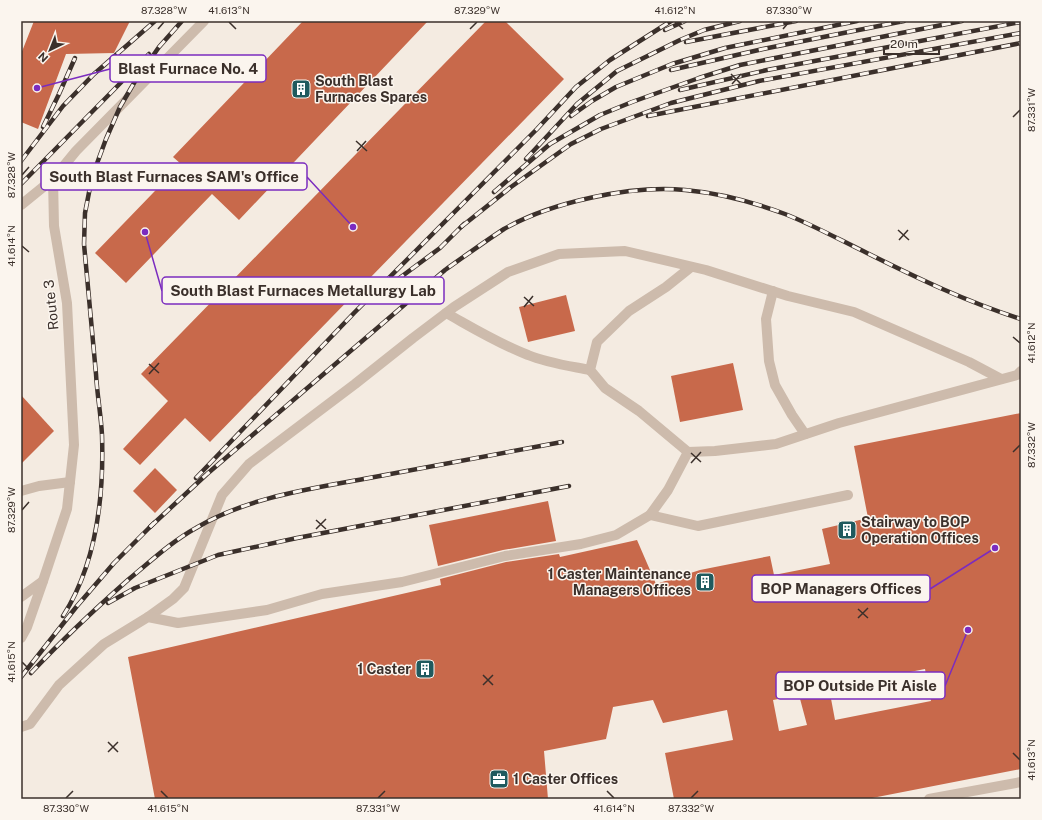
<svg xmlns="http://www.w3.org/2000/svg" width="1042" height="820" font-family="'Public Sans',sans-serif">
<rect width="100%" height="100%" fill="#f4ebe1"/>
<g fill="#c8694b" fill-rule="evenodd">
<path d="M 34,21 L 130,21 L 114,53 L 66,54 L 38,129 L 21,122 L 21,54 Z"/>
<path d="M 303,21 L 428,21 L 239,220 L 212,194 L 126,283 L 95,253 L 181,164 L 173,157 Z"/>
<path d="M 486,21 L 505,21 L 564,79 L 210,442 L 185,418 L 140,465 L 123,449 L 168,401 L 141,374 Z"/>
<path d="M 566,295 L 575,331 L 528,342 L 519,307 Z"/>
<path d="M 733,363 L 743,410 L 680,422 L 671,376 Z"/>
<path d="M 21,395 L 54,431 L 21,464 Z"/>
<path d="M 1021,413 L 1021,769 L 867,799 L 674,799 L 665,753 L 733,740 L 727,710 L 663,723 L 653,700 L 613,707 L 606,739 L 544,751 L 548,799 L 155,799 L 128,657 L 441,585 L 440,579 L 506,562 L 559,554 L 560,557 L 637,540 L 656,584 L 700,570 L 770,556 L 774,575 L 830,564 L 822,529 L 868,518 L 854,446 ZM 925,669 L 931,701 L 835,720 L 829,688 ZM 799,695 L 807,725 L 779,731 L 773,700 Z"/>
<path d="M 155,468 L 177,490 L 155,513 L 133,491 Z"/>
<path d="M 548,501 L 556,541 L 503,550 L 438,566 L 429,525 Z"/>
</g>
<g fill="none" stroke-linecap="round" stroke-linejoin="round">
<g stroke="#cdbbac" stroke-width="10">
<path d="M 21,205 L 53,179"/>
<path d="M 773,291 L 766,319 L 769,361 L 775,385 L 792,415 L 805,434"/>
<path d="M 446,313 C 473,328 499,344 528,355 C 547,363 570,366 590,370"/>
<path d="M 688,452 L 639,411 L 605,388 L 590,370 L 597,342 L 629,311 L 666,287 L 691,267"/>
<path d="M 21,491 L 39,486 L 70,482"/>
<path d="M 650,515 L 698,526 L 848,495"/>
<path d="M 21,597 L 43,581"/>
<path d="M 148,617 L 173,599 L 184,588 L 222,495 L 249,464 L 355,384 L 413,338 L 454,307 L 508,272 L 559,254 L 625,251 L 706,270 L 788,296 L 854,312 L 969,362 L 1001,379"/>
<path d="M 21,727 L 30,724 L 59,685 L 104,644 L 148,617 L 178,623 L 267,610 L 322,594 L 402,582 L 505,556 L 581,544 L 616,535 L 650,515 L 668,490 L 688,452 L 715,451 L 776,444 L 839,423 L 1017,375 L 1021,371"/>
<path d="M 929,799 L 1021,782"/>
</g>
<path stroke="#cdbbac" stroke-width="10" d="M 21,638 L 27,627 L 43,581 L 67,509 L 74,445 L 67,303 L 54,226 L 53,179 L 76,151 L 204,21"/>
<g stroke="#3b302b" stroke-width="4.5">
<g id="rail">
<path d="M 665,30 L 685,21"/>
<path d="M 686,42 L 796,21"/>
<path d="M 671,70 L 763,49 L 904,21"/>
<path d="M 680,90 L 767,70 L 1021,22"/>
<path d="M 571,116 L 592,101 L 616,87 L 672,64 L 725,48 L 857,21"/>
<path d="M 648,116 L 1021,43"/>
<path d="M 43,127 L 59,94 L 75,58"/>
<path d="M 526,159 L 577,104 L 617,71 L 680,40 L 704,30 L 740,21"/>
<path d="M 21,161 L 63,106 L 94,74 L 155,21"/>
<path d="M 21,184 L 149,54"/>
<path d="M 494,192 L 550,144 L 600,115 L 632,102 L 699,78 L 740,65 L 962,21"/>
<path d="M 461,227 L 511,187 L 571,144 L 601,129 L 671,103 L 759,81 L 1021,33"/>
<path d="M 382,291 L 440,248 L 464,224"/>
<path d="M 196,478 L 354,313 L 537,129 L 576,87 L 610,60 L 671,21"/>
<path d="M 150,527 L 207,474 L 445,270 C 465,256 484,242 504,229 C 551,202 631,185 685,190 C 719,193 753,202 785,214 C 813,225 840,240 867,253 C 917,278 967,302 1021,319"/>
<path d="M 108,603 L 135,588 L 218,555 L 297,538 L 569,486"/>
<path d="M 63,616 C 97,563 104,496 102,435 C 101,415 97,394 96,374 C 92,331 88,288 84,244 L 85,213 L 92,177 L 106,139 L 120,107 L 134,83 L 159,47 L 182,21"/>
<path d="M 31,673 C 62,640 95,609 129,579 C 151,561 171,542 196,528 C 248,497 310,489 369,478 C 434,466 498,454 562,442"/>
<path d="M 21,677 L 77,606 L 114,563 L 154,523"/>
</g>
</g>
<use href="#rail" stroke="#fbf5ee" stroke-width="3" stroke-dasharray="9" stroke-linecap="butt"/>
</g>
<path fill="none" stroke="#3b302b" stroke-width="1.5" d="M 229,22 L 236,29M 675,22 L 683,29M 158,29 L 164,22M 470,29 L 477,22M 783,29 L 789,22M 731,74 L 741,84M 732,84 L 741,74M 1013,117 L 1020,110M 356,141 L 367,151M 357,151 L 366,141M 22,175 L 29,167M 898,230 L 909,240M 899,240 L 908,230M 22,246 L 29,252M 524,297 L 534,306M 524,307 L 533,296M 1013,337 L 1020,343M 149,364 L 159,373M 149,374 L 159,363M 1013,452 L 1020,445M 691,453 L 701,462M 691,463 L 701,452M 22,510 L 29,502M 316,520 L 326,529M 316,529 L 326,519M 858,609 L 868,618M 858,618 L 868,608M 22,662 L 29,669M 483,675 L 493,685M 483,685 L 493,675M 108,742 L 118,752M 108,752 L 118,742M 1013,753 L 1020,760M 161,791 L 168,798M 607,791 L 614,798M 66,798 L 73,791M 378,798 L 385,791M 691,798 L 698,791"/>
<defs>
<g id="building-square" transform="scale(1)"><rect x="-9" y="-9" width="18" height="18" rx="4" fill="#1f5a5e" stroke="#fbf5ee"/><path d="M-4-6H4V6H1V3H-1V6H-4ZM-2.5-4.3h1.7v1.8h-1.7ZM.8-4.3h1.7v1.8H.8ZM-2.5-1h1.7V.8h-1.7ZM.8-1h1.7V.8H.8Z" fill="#fff"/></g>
<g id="office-square" transform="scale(1)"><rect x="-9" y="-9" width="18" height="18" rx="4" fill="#1f5a5e" stroke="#fbf5ee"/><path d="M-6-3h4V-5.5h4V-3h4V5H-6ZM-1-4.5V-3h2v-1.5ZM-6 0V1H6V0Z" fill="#fff"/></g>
</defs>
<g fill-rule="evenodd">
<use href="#building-square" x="301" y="89"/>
<use href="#building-square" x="847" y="530"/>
<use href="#building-square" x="705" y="582"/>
<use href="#building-square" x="425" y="669"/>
<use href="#office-square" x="499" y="779"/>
</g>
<g text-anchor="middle" stroke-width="3" stroke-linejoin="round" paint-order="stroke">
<g font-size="14" font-weight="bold" fill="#3b302b" stroke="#fbf5ee" text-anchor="start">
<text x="315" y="86">South Blast<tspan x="315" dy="16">Furnaces Spares</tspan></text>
<text x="861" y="527">Stairway to BOP<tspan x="861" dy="16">Operation Offices</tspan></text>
<text x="691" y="579" text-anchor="end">1 Caster Maintenance<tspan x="691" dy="16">Managers Offices</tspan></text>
<text x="411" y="674" text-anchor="end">1 Caster</text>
<text x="513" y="784">1 Caster Offices</text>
</g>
<g font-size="14" fill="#3b302b" stroke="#fbf5ee">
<text transform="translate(51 305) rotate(-96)" y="5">Route 3</text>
</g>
</g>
<path fill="none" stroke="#7b2cbf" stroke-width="1.5" d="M37 88L110 69M353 227L307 177M145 232L162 291M995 548L930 589M968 630L945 686"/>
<g fill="#7b2cbf" stroke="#fbf5ee" stroke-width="1.5">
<circle cx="37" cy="88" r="4"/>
<circle cx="353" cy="227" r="4"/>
<circle cx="145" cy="232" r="4"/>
<circle cx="995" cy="548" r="4"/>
<circle cx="968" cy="630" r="4"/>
</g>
<g fill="#fbf5ee" stroke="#7b2cbf" stroke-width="1.5">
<rect x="110" y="55" width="156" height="27" rx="4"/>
<rect x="41" y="163" width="266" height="27" rx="4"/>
<rect x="162" y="277" width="282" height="27" rx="4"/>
<rect x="752" y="575" width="178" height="27" rx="4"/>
<rect x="776" y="672" width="169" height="27" rx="4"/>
</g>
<g font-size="15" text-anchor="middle" font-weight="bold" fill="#3b302b">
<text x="188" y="74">Blast Furnace No. 4</text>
<text x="174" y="182">South Blast Furnaces SAM's Office</text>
<text x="303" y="296">South Blast Furnaces Metallurgy Lab</text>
<text x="841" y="594">BOP Managers Offices</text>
<text x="860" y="691">BOP Outside Pit Aisle</text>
</g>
<rect width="1042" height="820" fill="none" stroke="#fbf5ee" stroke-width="44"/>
<g transform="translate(50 50) rotate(223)" stroke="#fbf5ee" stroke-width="3" paint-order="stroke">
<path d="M0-3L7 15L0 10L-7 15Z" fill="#3b302b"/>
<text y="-6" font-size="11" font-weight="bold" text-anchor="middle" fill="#3b302b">N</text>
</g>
<path d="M884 48v6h55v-6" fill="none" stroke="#3b302b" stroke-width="2"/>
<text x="890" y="48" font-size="12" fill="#3b302b" stroke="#fbf5ee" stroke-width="3" paint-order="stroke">20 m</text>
<rect x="22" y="22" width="998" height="776" fill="none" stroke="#3b302b" stroke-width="1.5"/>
<g font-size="10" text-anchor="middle" fill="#3b302b">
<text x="164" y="14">87.328°W</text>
<text x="229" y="14">41.613°N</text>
<text x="477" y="14">87.329°W</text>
<text x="675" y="14">41.612°N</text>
<text x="789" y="14">87.330°W</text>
<text transform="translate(1031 110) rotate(-90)" y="4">87.331°W</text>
<text transform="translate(11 175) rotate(-90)" y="4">87.328°W</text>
<text transform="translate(11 246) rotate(-90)" y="4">41.614°N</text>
<text transform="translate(1031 343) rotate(-90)" y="4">41.612°N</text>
<text transform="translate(1031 445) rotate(-90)" y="4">87.332°W</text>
<text transform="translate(11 510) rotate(-90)" y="4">87.329°W</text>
<text transform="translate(11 662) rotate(-90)" y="4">41.615°N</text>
<text transform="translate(1031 760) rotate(-90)" y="4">41.613°N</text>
<text x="66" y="812">87.330°W</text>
<text x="168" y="812">41.615°N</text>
<text x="378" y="812">87.331°W</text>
<text x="614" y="812">41.614°N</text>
<text x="691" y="812">87.332°W</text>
</g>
</svg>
